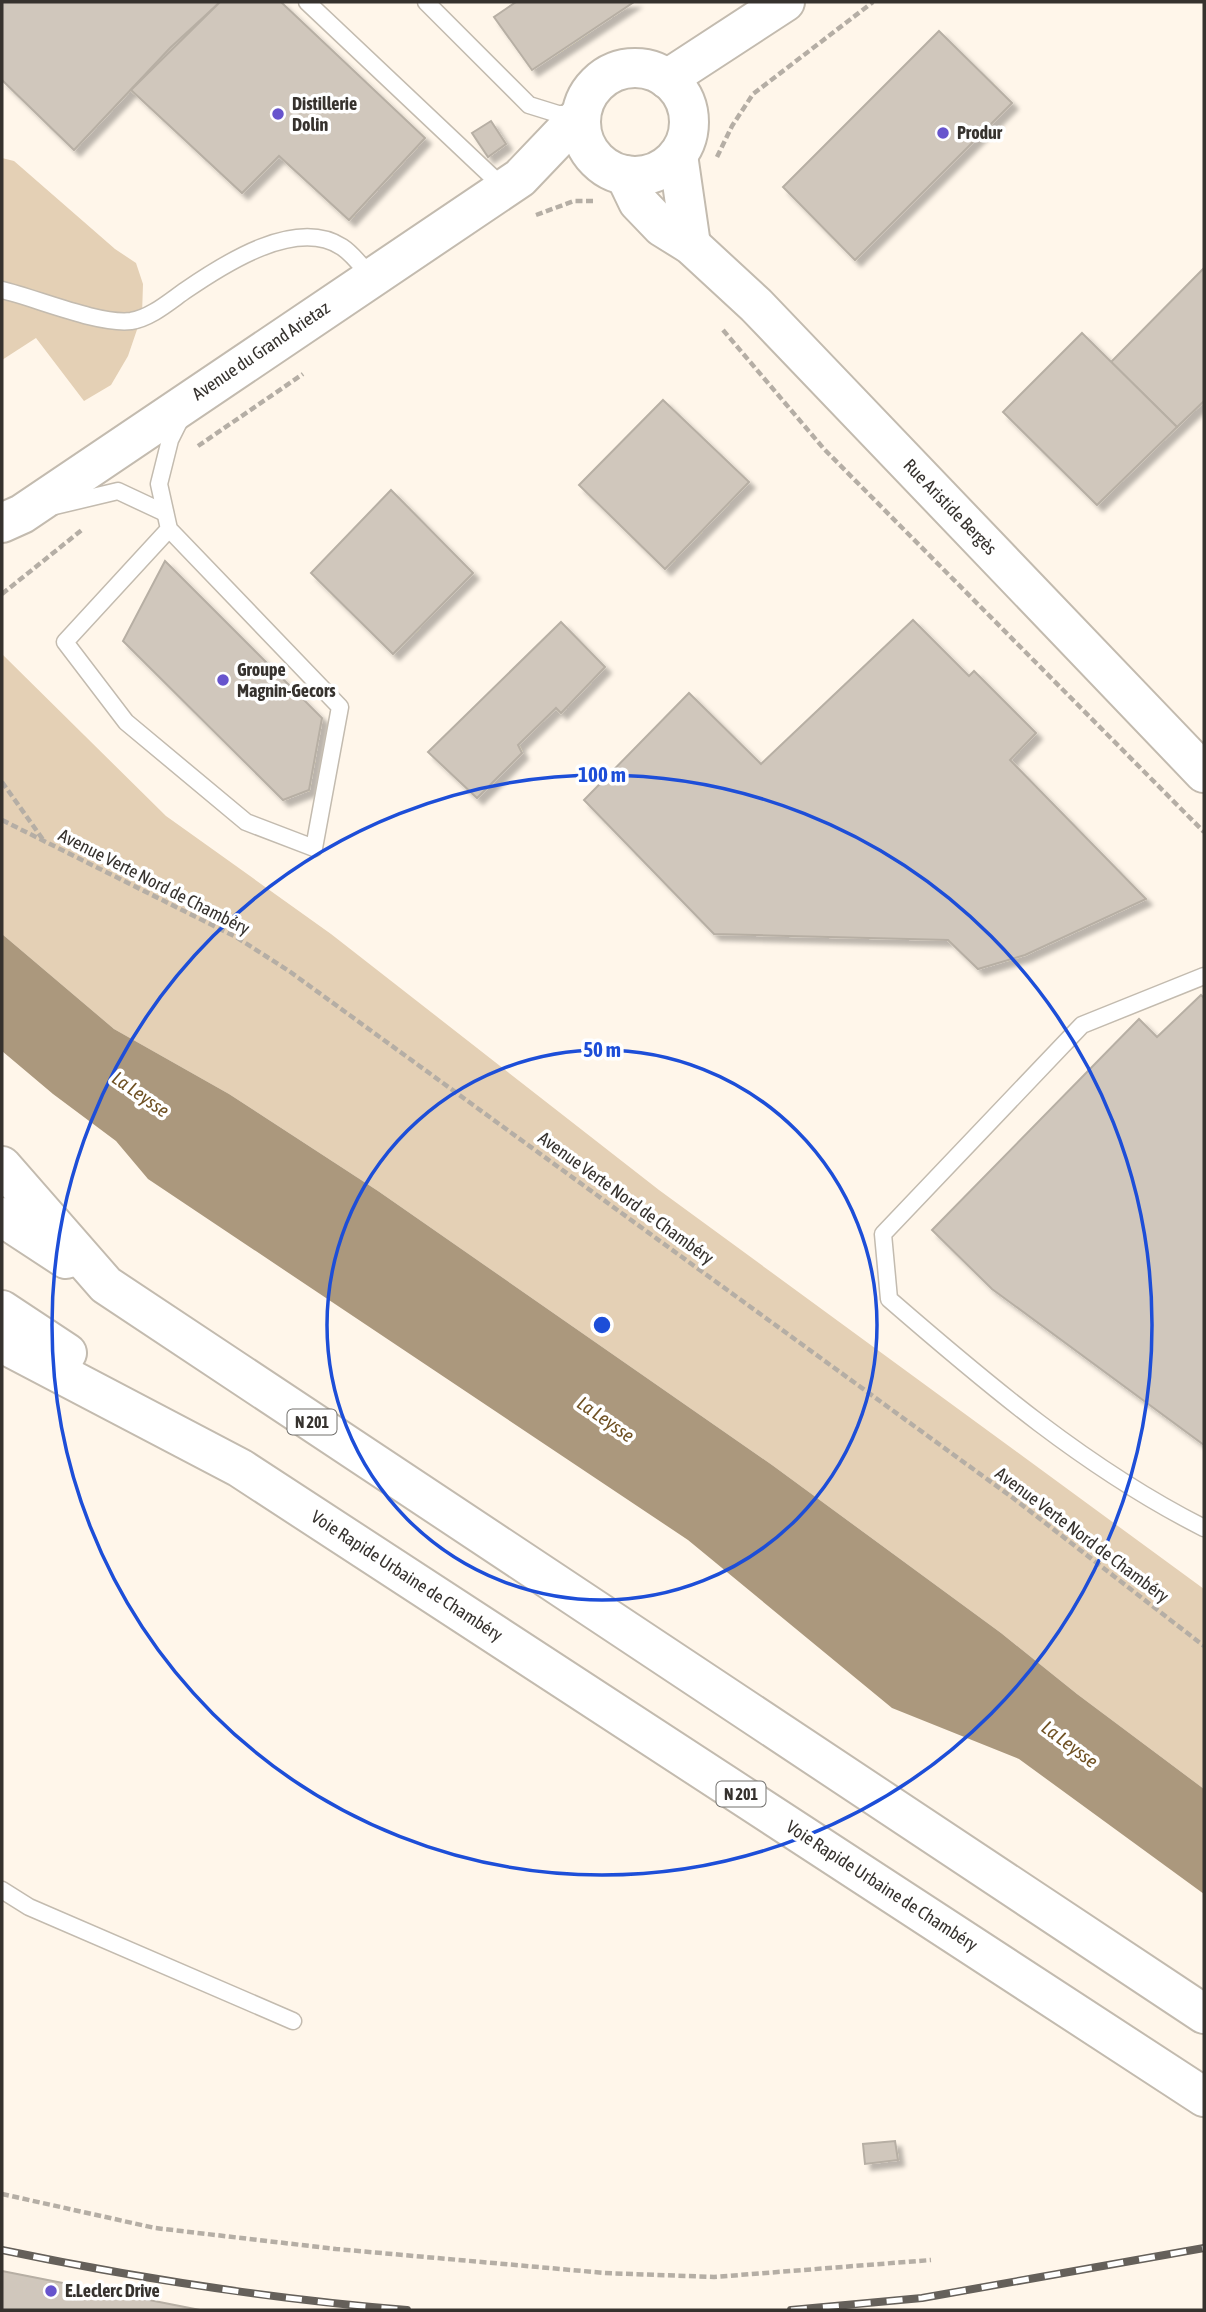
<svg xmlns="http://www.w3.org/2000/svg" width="1206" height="2312" font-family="'Asap Condensed',sans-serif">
<defs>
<filter id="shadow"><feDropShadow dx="6" dy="6" stdDeviation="2" flood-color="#0004"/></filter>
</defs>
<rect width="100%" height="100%" fill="#fff6ea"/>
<g fill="#e4d0b5">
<path d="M 2,158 L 14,161 L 115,249 L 136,263 L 143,284 L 142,315 L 128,356 L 111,385 L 84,401 L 36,338 L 2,360 Z"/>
<path d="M 2,654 L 166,816 L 331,934 L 659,1190 L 1204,1589 L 1204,1789 L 1077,1694 L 1001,1633 L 772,1465 L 378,1191 L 229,1094 L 114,1029 L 2,934 Z"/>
</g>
<path fill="#ab987d" d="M 2,934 L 114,1029 L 229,1094 L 378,1191 L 772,1465 L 1001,1633 L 1077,1694 L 1204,1789 L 1204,1894 L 1019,1759 L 892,1708 L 688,1540 L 148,1179 L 116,1141 L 53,1094 L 2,1051 Z"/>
<g fill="#d0c7bc" stroke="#b7afa4" stroke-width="2" filter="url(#shadow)">
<path d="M 2,2 L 220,2 L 170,48 L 74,150 L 2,80 Z"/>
<path d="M 220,2 L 281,2 L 425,138 L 349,220 L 279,156 L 242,193 L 131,90 Z"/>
<path d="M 516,2 L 634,2 L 532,70 L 494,17 Z"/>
<path d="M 939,31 L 1012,103 L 855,260 L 783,187 Z"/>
<path d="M 491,121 L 506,144 L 488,157 L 472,133 Z"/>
<path d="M 1204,268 L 1204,401 L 1177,427 L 1111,362 Z"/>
<path d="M 1082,333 L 1177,427 L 1097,505 L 1003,412 Z"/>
<path d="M 663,400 L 749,482 L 665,569 L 579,485 Z"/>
<path d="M 391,490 L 473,573 L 393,654 L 311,573 Z"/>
<path d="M 165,561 L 322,718 L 309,790 L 283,800 L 123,641 Z"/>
<path d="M 913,620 L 969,676 L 974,671 L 1036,733 L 1010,760 L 1146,899 L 1025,955 L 978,969 L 948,940 L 714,934 L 584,800 L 689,693 L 761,764 Z"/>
<path d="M 561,622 L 605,667 L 561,713 L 556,708 L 518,745 L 522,753 L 477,798 L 428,752 Z"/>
<path d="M 1201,995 L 1204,998 L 1204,1445 L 992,1289 L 932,1230 L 1139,1019 L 1157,1037 Z"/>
<path d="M 895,2141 L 898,2160 L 865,2164 L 863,2144 Z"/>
<path d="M 2,2271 L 200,2310 L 2,2310 Z"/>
</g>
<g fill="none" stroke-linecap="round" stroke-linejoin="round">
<g stroke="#c3bbaf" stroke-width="19">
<g id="lane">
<path d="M 307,2 L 504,188"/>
<path d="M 426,2 L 529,105 L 558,114 L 575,114"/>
<path d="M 2,290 C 36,298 99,325 131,321 C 151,318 170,301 186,290 C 224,264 296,217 342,247 C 353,254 363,268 372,278"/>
<path d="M 55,506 L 118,491 L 165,513"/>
<path d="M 169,529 L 65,642 L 126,722 L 246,822 L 314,848 L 340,707 L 169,529 L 159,484 L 170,440 L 181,418"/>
<path d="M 1204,976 L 1082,1025 L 883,1234 L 889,1299 C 987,1384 1087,1469 1204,1528"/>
<path d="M 2,1890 L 29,1907 L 293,2021"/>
</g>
</g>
<g stroke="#c3bbaf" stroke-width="42">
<g id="secondary">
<circle cx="635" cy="122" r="54"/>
<path d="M 667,79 L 785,2"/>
<path d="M 678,155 L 691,245"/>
<path d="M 625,175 L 638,202 L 662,227 L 691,245 L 756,305 L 1204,773"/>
<path d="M 2,523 L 22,514 L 520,178 L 581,114"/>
</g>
</g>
<g stroke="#c3bbaf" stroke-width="42">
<g id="highway">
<path d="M 2,1166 L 106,1285 L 1204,2014"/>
<path d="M 2,1217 L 66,1259"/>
<path d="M 2,1310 L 67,1353"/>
<path d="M 2,1343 L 240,1468 L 1204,2097"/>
</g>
</g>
<g stroke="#b5aea5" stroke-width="4.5" stroke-dasharray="7 3.5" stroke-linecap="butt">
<path d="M 717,157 L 732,126 L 753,94 L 873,2"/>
<path d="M 536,215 L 574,201 L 595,201"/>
<path d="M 723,330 L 824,449 L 1204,832"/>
<path d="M 198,446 L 303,374"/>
<path d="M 2,594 L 83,529"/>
<path d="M 2,782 L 44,841"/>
<path d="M 2,820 L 236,937 L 289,971 L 1013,1498 L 1204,1646"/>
<path d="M 2,2194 L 155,2228 L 336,2249 L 605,2273 L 714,2277 L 931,2260"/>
</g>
<use href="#lane" stroke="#fff" stroke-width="16"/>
<use href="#secondary" stroke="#fff" stroke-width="38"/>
<use href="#highway" stroke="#fff" stroke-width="38"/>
<g stroke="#65605a" stroke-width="8">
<g id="rail">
<path d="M 2,2250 C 136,2278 270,2299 407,2310"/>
<path d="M 791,2310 L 922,2298 L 1204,2248"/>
</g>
</g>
<use href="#rail" stroke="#fff" stroke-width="5" stroke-dasharray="16" stroke-linecap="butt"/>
</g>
<g fill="none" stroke="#1d4ed8" stroke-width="3.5">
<circle cx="602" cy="1325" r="275"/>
<circle cx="602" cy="1325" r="550"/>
</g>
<g fill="#6754cd" stroke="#fff" stroke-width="2.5">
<circle cx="278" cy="114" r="7"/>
<circle cx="943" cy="133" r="7"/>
<circle cx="223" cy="680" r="7"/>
<circle cx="51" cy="2291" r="7"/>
</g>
<g text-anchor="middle" stroke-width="7" stroke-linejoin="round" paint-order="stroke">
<g fill="#fff" stroke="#72706d" stroke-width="2">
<rect x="287.5" y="1409.5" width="49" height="25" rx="5"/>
<rect x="716.5" y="1781.5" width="49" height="25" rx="5"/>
</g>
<g font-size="16" font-weight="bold" fill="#36322e">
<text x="312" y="1428">N 201</text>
<text x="741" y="1800">N 201</text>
</g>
<g font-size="18" font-weight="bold" fill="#36322e" stroke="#fff" text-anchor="start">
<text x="292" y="110">Distillerie<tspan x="292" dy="21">Dolin</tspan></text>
<text x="957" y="139">Produr</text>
<text x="237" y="676">Groupe<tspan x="237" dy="21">Magnin-Gecors</tspan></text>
<text x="65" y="2297">E.Leclerc Drive</text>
</g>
<g font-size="18" fill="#36322e" stroke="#fff">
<text transform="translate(261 351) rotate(-34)" y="6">Avenue du Grand Arietaz</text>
<text transform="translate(950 507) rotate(46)" y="6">Rue Aristide Bergès</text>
<text transform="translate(154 882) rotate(27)" y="6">Avenue Verte Nord de Chambéry</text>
<text transform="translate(626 1198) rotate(36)" y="6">Avenue Verte Nord de Chambéry</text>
<text transform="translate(1082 1535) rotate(37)" y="6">Avenue Verte Nord de Chambéry</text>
<text transform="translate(407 1576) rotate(33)" y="6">Voie Rapide Urbaine de Chambéry</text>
<text transform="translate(882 1886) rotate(33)" y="6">Voie Rapide Urbaine de Chambéry</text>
</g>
<g font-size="19" font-style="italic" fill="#6f5123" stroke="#fff">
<text transform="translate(141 1094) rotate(35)" y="7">La Leysse</text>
<text transform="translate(606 1419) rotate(35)" y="7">La Leysse</text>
<text transform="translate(1070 1744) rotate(37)" y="7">La Leysse</text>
</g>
</g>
<circle cx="602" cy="1325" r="10" fill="#1d4ed8" stroke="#fff" stroke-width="3.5"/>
<g font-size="21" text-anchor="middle" font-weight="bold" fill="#1d4ed8" stroke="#fff" stroke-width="7" stroke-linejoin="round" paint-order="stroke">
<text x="602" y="782">100 m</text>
<text x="602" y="1057">50 m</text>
</g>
<rect width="1206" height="2312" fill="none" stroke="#36322e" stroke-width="7"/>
</svg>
